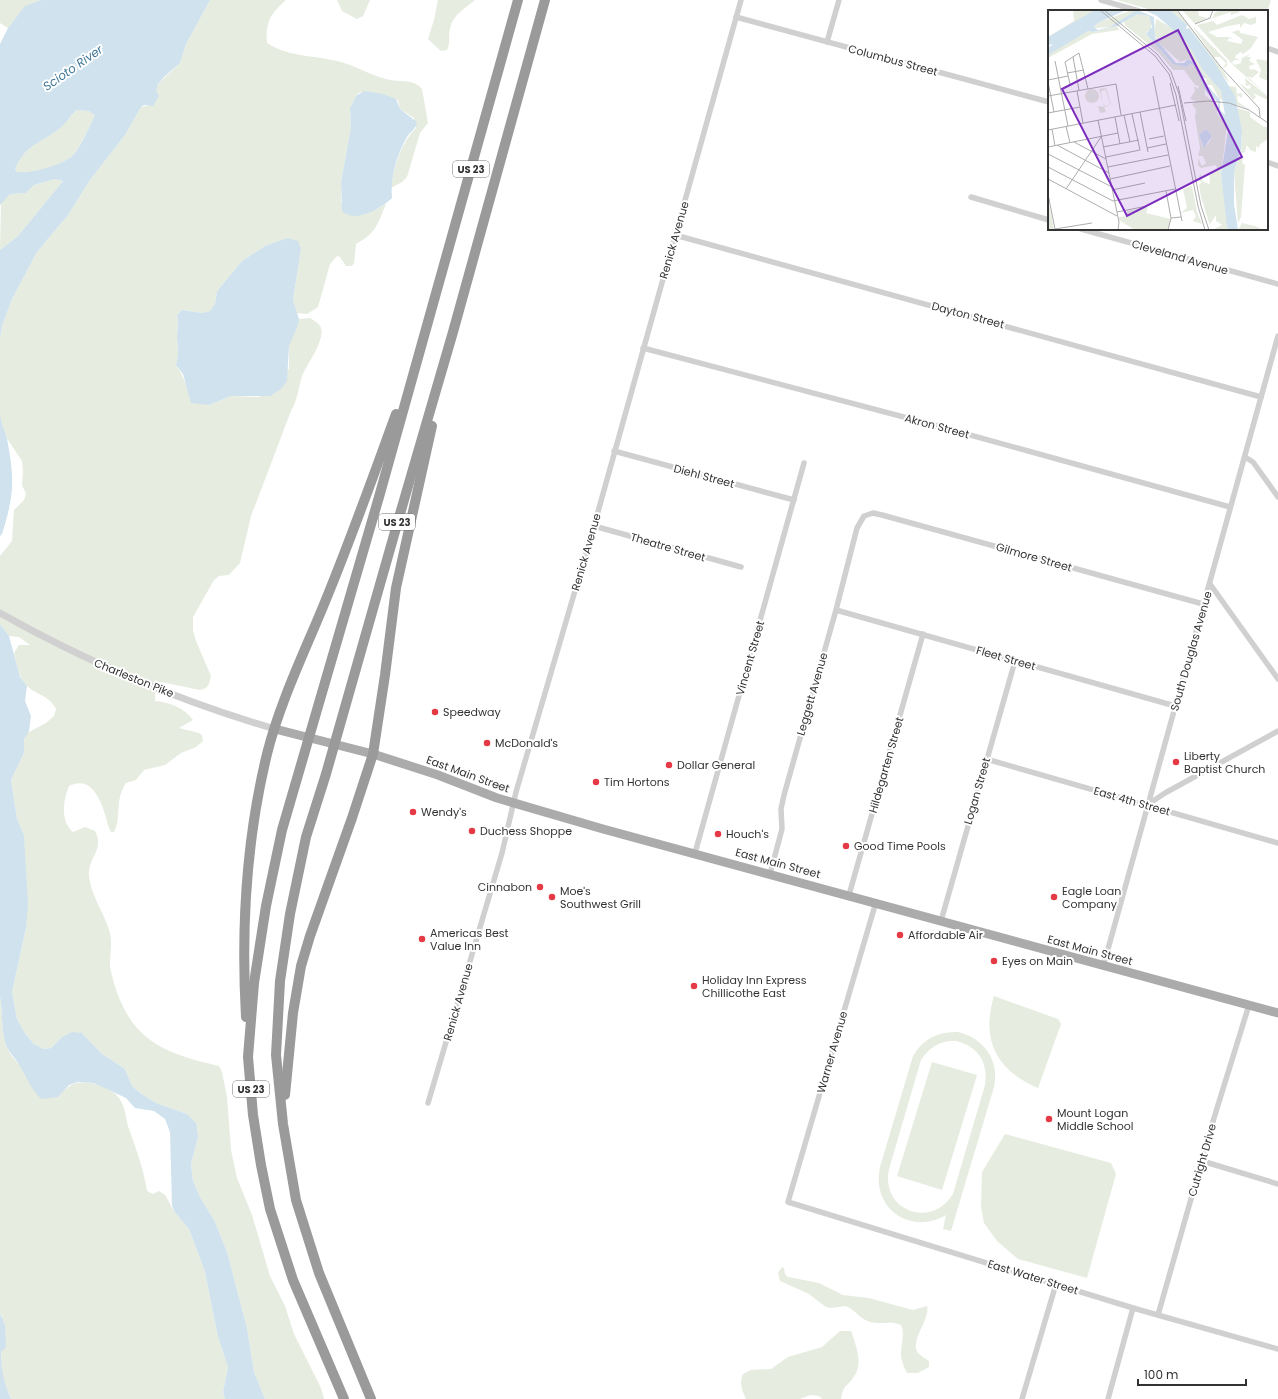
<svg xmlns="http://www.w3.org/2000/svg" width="1278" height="1399" font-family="Poppins,sans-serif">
<rect width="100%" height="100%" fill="#fff"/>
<g fill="#e6ecdf" fill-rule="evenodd">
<path d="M 0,0 L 41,0 L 25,7 L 8,28 L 0,23 Z"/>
<path d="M 210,0 L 286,0 C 271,13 265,22 267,43 C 289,58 319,55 344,63 C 360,68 374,77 390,80 C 401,82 414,79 422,89 L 428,123 L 420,133 L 407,177 L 402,182 L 391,188 C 394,166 401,143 416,128 L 414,118 L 400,109 L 398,100 L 360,92 L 356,96 L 350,108 L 351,127 L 341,182 L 341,202 L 375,210 L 386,204 C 377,225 377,232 356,244 L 354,263 L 352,266 L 346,266 L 340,257 L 337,256 L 330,264 L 318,307 L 307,314 L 297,313 L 293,300 L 301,249 L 287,238 L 265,246 L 242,261 L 217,291 L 215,304 L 210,311 L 202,313 L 182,310 L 177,315 C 179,323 177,330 177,338 C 178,350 179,352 176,365 C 181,371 190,392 190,399 L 209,405 L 231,396 L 259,397 L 289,369 L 289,345 L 299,319 L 310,318 C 313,320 320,324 321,328 C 325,341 307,364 302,376 C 298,389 298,399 291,411 L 251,516 L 240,563 L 229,575 L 219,576 L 214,580 L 193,617 L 193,631 L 196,641 L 211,676 L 209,684 L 206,688 L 200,690 L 161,682 L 155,691 L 155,701 C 171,703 183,707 193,720 L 179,728 L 199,733 L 202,735 L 203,741 L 196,747 L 181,753 L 165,765 L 144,770 L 136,780 L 126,783 C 114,801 122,817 114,832 L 111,832 L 109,828 C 104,811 96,773 69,786 C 63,800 60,821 73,832 L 85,827 L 95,831 C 105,850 87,858 89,876 C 91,896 105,914 110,933 C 113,946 108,960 111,972 C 127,1037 157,1052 219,1066 L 222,1072 L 227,1097 L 231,1150 L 237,1178 L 252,1215 L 270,1276 L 285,1306 L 294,1334 L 321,1388 L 324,1399 L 265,1399 L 254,1372 L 247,1328 L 227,1252 L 215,1222 L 200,1197 L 193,1181 L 191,1164 L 198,1137 L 187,1114 L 156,1103 L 140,1093 L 132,1086 L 125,1069 L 101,1053 L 82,1033 L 62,1037 L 51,1048 L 44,1049 L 34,1044 L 26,1035 L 17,1019 L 12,992 L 26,928 L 24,835 L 17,819 L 11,780 L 24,753 L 24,739 L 27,733 L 46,723 L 54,716 L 56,709 C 49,695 38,696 27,686 C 18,678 17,664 14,653 L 19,645 L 30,645 L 19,637 L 9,636 L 0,624 L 0,556 L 12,541 L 14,510 L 24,500 L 26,494 L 22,485 L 23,472 L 22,461 L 6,437 L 0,417 L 0,339 L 2,326 L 12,299 L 37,252 L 68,215 L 90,180 L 125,135 L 141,107 L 150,105 L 158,84 L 180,63 L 186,44 Z"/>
<path d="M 337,0 L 370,0 L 363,16 L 357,19 L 342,11 Z"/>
<path d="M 438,0 L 475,0 C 465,8 453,15 450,28 C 448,36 451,42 447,50 L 441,51 L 428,39 L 434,20 Z"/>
<path d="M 1117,0 L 1271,0 L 1267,12 L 1155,11 Z"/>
<path d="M 77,110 L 89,111 L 95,115 C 89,127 81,146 72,156 C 63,166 30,174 17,173 L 15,169 C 26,143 41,144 60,128 C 66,123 71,115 77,110 Z"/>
<path d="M 55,179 L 63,181 L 18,236 L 0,250 L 1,202 L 10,194 L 26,193 L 34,185 Z"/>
<path d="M 994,996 L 1058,1019 L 1061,1024 L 1038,1088 C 996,1070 981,1040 994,996 Z"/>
<path d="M 0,997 C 3,1012 1,1027 5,1042 C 10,1063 42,1084 58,1097 C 68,1086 73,1081 89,1083 C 97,1083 108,1088 114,1093 C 126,1102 125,1117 129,1129 C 137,1152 143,1167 147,1191 L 153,1194 L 159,1191 L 165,1195 L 174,1211 L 189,1229 L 205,1272 L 218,1337 L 228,1367 L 223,1392 L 225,1399 L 11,1399 L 3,1378 L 1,1362 L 2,1316 L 0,1313 Z"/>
<path d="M 958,1032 C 984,1038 1000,1061 994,1087 L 951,1231 L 943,1229 L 946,1215 C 910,1236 871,1208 880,1167 L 913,1056 C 923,1039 938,1031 958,1032 ZM 956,1041 C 978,1046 989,1063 985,1085 L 953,1194 C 931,1230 880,1210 889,1169 L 921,1060 C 929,1047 941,1040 956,1041 Z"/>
<path d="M 932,1062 L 977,1075 L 942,1190 L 897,1176 Z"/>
<path d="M 1005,1134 L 1111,1163 L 1116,1174 L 1087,1278 L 1018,1259 L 997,1241 L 984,1223 L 981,1207 L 982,1172 Z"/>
<path d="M 782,1267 L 784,1268 L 785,1274 L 788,1277 L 819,1283 L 843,1295 L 869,1298 L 913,1310 L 927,1306 C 931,1319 909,1340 918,1353 C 921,1356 926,1359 929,1361 L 929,1367 L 918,1373 L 907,1373 C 904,1367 901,1360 901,1354 C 901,1344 905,1333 901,1325 C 891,1320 881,1325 870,1322 C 860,1319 854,1309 846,1306 L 831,1308 L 826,1307 L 809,1294 L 780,1281 L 778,1273 Z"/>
<path d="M 840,1331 L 851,1331 C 856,1346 864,1364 853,1378 C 845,1389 844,1384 841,1399 L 822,1399 L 819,1396 L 810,1395 L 800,1399 L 746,1399 C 742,1390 739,1384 743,1374 L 751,1370 L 771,1369 L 788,1357 L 822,1347 Z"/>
</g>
<g fill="#cfe2ee" fill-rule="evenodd">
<path d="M 41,0 L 210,0 L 186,44 L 180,63 L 165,76 L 158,84 L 156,91 L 159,96 L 153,106 L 144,105 L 141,107 L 125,135 L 90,180 L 68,215 L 37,252 L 12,299 L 2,326 L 0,339 L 0,250 L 18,236 L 63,181 L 55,179 L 34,185 L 26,193 L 10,194 L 0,205 L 0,44 L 8,28 L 25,6 ZM 77,110 L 89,111 L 95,115 C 89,127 81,147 72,156 C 63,165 30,174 17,172 L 15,169 C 26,143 41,144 60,128 C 67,123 70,115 77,110 Z"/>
<path d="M 364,91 L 383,94 L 396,99 L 400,109 L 417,122 C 416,129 411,131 407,137 C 397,154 390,178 392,198 C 382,208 355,224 342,211 L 341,182 L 351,127 L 350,108 L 356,96 Z"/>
<path d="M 287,238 L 298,241 L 301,249 L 293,300 L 299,319 L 298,325 L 289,346 L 287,381 L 281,389 L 270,396 L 231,396 L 209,405 L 191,403 L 183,374 L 176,365 C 179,352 178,350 177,338 C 177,330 179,323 177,315 L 182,310 L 202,313 L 210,311 L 215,304 L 217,291 L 242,261 L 265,246 Z"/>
<path d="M 0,415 C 1,423 5,431 7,439 C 15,479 14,496 2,534 L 0,536 Z"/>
<path d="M 0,624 L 9,636 L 20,677 L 27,686 L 25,701 L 31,716 L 29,731 L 24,739 L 24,753 L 11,780 L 17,819 L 24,835 L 28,904 L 26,928 L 12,992 L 17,1019 L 26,1035 L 34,1044 L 44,1049 L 51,1048 L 62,1037 L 72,1032 L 82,1033 L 101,1053 L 125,1069 L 132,1086 L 140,1093 L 156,1103 L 187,1114 L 196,1123 L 198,1137 L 191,1164 L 193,1181 L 200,1197 L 215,1222 L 227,1252 L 247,1328 L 254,1372 L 265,1399 L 225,1399 L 223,1392 L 228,1367 L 218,1337 L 205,1272 L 189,1229 L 174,1211 L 172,1205 L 170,1132 L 165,1119 L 154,1111 L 135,1108 L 126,1098 L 94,1083 L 78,1082 L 69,1085 L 58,1097 L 41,1099 C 30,1088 26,1075 18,1063 C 14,1057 7,1050 5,1042 C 1,1027 3,1012 0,997 Z"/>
<path d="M 0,1313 L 5,1325 L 6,1347 L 1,1352 C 1,1369 4,1383 11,1399 L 0,1399 Z"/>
</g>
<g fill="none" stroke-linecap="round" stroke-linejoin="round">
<g stroke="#d0d0d0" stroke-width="5.5">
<path d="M 1101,0 L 1139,11"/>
<path d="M 736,17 L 1049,102"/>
<path d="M 827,42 L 839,0"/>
<path d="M 1267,48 L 1278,52"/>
<path d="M 1267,162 L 1278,166"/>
<path d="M 971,197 L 1049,220"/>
<path d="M 1081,229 L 1278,284"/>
<path d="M 675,235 L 1261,397"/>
<path d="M 643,348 L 934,425 L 1230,507"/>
<path d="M 614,451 L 794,500"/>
<path d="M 1245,457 L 1253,462 L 1278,497"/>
<path d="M 594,526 L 741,567"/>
<path d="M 1210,584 L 1278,679"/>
<path d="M 836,610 L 1175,706"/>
<path d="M 986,759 L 1278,843"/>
<path d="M 1147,805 L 1165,793 L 1278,731"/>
<path d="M 695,853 L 804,463"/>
<path d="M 770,874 L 782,829 L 781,809 L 784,795 L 836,610 L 857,528 L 864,516 L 873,513 L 882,515 L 1203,604"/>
<path d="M 849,895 L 923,634"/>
<path d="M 876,902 L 788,1202 L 1133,1308 L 1278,1349"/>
<path d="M 941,921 L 1015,661"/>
<path d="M 1103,967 L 1278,336"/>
<path d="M 428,1103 L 502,853 L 516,792 L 594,526 L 741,0"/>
<path d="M 1202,1161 L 1278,1184"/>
<path d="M 1158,1315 L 1214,1118 L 1249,1005"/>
<path d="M 1022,1399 L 1056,1284"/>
<path d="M 1108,1399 L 1133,1308"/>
</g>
<path stroke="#d0d0d0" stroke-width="7" d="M 0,613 C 87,662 179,701 275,729"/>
<path stroke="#ababab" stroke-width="9" d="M 275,729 L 373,754 L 438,775 L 497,798 L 603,829 L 1278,1013"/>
<g stroke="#9a9a9a" stroke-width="10">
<path d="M 246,1017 C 241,929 246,840 267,754 C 281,698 308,645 329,592 C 353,533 374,474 396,414"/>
<path d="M 285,1095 L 293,1013 L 301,966 L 310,936 L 352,818 L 373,754 L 385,675 L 396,588 L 432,426"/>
<path d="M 344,1399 L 293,1280 L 270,1209 L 261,1165 L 253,1115 L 248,1057 L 254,983 L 266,906 L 282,830 L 379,497 L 518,0"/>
<path d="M 371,1399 L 319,1273 L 296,1200 L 283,1124 L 276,1055 L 280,981 L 290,914 L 306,837 L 326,774 L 402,507 L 453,332 L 545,0"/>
</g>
</g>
<g fill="#e63946" stroke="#fff" stroke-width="1.5">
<circle cx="435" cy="712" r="4"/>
<circle cx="487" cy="743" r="4"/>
<circle cx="1176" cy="762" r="4"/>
<circle cx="669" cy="765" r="4"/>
<circle cx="596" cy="782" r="4"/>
<circle cx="413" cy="812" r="4"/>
<circle cx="472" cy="831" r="4"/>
<circle cx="718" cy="834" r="4"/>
<circle cx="846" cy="846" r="4"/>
<circle cx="540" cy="887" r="4"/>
<circle cx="552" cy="897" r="4"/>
<circle cx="1054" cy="897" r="4"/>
<circle cx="900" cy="935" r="4"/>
<circle cx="422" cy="939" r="4"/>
<circle cx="994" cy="961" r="4"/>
<circle cx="694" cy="986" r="4"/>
<circle cx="1049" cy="1119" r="4"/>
</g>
<g text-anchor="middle" stroke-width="4" stroke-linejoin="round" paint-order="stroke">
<g fill="#fff" stroke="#707070" stroke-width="1">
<rect x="453" y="161" width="36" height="16" rx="3"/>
<rect x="379" y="514" width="36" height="16" rx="3"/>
<rect x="233" y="1081" width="36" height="16" rx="3"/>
</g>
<g font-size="10" font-weight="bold" fill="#333">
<text x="471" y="173">US 23</text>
<text x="397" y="526">US 23</text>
<text x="251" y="1093">US 23</text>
</g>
<g font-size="11" fill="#333" stroke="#fff">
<text transform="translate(893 60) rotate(15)" y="4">Columbus Street</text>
<text transform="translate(674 240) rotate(-74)" y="4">Renick Avenue</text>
<text transform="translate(1180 257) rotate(16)" y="4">Cleveland Avenue</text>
<text transform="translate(968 315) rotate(15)" y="4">Dayton Street</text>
<text transform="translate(937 426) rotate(15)" y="4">Akron Street</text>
<text transform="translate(704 476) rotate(15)" y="4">Diehl Street</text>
<text transform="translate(668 547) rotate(16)" y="4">Theatre Street</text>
<text transform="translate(586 552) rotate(-74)" y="4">Renick Avenue</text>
<text transform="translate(1034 557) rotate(16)" y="4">Gilmore Street</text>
<text transform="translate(1191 651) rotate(-74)" y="4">South Douglas Avenue</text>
<text transform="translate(750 658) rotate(-74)" y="4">Vincent Street</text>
<text transform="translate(1006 658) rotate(16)" y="4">Fleet Street</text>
<text transform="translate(134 678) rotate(22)" y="4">Charleston Pike</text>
<text transform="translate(812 694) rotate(-74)" y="4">Leggett Avenue</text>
<text transform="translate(886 765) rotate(-74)" y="4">Hildegarten Street</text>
<text transform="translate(468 774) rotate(20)" y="4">East Main Street</text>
<text transform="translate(977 791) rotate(-74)" y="4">Logan Street</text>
<text transform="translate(1132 801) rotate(16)" y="4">East 4th Street</text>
<text transform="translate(778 863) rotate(15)" y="4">East Main Street</text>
<text transform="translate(1090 950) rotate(15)" y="4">East Main Street</text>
<text transform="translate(458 1002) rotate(-74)" y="4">Renick Avenue</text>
<text transform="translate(832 1052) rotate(-74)" y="4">Warner Avenue</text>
<text transform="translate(1202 1160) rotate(-74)" y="4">Cutright Drive</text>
<text transform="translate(1033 1277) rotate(17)" y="4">East Water Street</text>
</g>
<g font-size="11" fill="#333" stroke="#fff" text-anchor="start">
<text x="443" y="716">Speedway</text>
<text x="495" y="747">McDonald's</text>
<text x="1184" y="760">Liberty<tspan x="1184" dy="13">Baptist Church</tspan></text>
<text x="677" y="769">Dollar General</text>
<text x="604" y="786">Tim Hortons</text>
<text x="421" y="816">Wendy's</text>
<text x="480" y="835">Duchess Shoppe</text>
<text x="726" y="838">Houch's</text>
<text x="854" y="850">Good Time Pools</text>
<text x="532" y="891" text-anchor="end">Cinnabon</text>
<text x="560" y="895">Moe's<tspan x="560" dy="13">Southwest Grill</tspan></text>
<text x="1062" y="895">Eagle Loan<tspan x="1062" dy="13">Company</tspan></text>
<text x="430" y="937">Americas Best<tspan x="430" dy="13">Value Inn</tspan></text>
<text x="908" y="939">Affordable Air</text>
<text x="1002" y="965">Eyes on Main</text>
<text x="702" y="984">Holiday Inn Express<tspan x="702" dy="13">Chillicothe East</tspan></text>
<text x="1057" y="1117">Mount Logan<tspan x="1057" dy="13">Middle School</tspan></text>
</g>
<g font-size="12" font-style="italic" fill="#3f7597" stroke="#fff">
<text transform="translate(73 68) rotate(-35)" y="4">Scioto River</text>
</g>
</g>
<g transform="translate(1048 10)">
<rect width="220" height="220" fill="#fff"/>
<path d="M 25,0 L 47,0 L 13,21 L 0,27 L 26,11 ZM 122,0 L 128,0 L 141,15 L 176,62 L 182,74 L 168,58 L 164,48 L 141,17 ZM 134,0 L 150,0 L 151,6 L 159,8 L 147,14 ZM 174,0 L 190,1 L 192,2 L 183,5 L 183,2 L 159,10 L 165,7 L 167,2 ZM 81,1 L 90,1 L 62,17 L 46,18 L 50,13 ZM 90,4 L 96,4 L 103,8 L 103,21 L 99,21 L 98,24 L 124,53 L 139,57 L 142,54 L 146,55 L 157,76 L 157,85 L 169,94 L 169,103 L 179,116 L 173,164 L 181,220 L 166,219 L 174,215 L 168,211 L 168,205 L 162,214 L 163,219 L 153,187 L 151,175 L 154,172 L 151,171 L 152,163 L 155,172 L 162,174 L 161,162 L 165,163 L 169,158 L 168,155 L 153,158 L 150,155 L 150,148 L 154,156 L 158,153 L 155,146 L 150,146 L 152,138 L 147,107 L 148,100 L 144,94 L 148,91 L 142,89 L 147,81 L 146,76 L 150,79 L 151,76 L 147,75 L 136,60 L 125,60 L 111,43 L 77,15 L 76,12 ZM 158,119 L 164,126 L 160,134 L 155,137 L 151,125 ZM 194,5 L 201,9 L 208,7 L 208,13 L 203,15 L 196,13 L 192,18 L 192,14 L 180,16 L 160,22 L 169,27 L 183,27 L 185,30 L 182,27 L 179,31 L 193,34 L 195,30 L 184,22 L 191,20 L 192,23 L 210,27 L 203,38 L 195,44 L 193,42 L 188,45 L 187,48 L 192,50 L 186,50 L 184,53 L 187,55 L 193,53 L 194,48 L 202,44 L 199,47 L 203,47 L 201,51 L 207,54 L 201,56 L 202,60 L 206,59 L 211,62 L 204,68 L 199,66 L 220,86 L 186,56 L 149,15 L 165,11 L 169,15 ZM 108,9 L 131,22 L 148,44 L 155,60 L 173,81 L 175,90 L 171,89 L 164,75 L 159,75 L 158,68 L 152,63 L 146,52 L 141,49 L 132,52 L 111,33 L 106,25 ZM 69,16 L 71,20 L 44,24 L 0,48 L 0,45 L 12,36 L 40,21 L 45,22 ZM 144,16 L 179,51 L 179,56 L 175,58 L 178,53 L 172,47 L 166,47 ZM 210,49 L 220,51 L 220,61 L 217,62 L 220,63 L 220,71 L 211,67 L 213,60 L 208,50 ZM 197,68 L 219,86 L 220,90 L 205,83 L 208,87 L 205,90 L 191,73 L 200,79 L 203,78 L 202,75 L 198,76 ZM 181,76 L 188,77 L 189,84 L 194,83 L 194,88 L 189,85 L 190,92 L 202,100 L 188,94 ZM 58,78 L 63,94 L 56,97 L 58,102 L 52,103 L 50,96 L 56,97 L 51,79 ZM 57,79 L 62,93 L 59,97 L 55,94 L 53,82 ZM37 86a7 7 0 1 1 14 0a7 7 0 1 1-14 0ZM 189,98 L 202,102 L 202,107 L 216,117 L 220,116 L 220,129 L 212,134 L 211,138 L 208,136 L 208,142 L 202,140 L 199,135 L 197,142 L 193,143 L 194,122 ZM 192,144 L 195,145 L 194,153 L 197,155 L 193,207 L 190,213 L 186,162 ZM 144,176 L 149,202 L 154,214 L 145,211 L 148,206 L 145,200 L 133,203 L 139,198 L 135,179 ZM 0,188 L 6,220 L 0,220 ZM 100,197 L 98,203 L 123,209 L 120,220 L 87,220 L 71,210 L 71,207 L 79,206 L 79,201 ZM 194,213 L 207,216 L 215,220 L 190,220 Z" fill="#e6ecdf" fill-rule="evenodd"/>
<path d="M 47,0 L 78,0 L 50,13 L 46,17 L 50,20 L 62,17 L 89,0 L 106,7 L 107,28 L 128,53 L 136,53 L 140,49 L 146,52 L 158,68 L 155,68 L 159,75 L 172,90 L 172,100 L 177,105 L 173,81 L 155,60 L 138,31 L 109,6 L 96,0 L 122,0 L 139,15 L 138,19 L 141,18 L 164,48 L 187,86 L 194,121 L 193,139 L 186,162 L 186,194 L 190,220 L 181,220 L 179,216 L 173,164 L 180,120 L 170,101 L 170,92 L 159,83 L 146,55 L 142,54 L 139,57 L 125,54 L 98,24 L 104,17 L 101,6 L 90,4 L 69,16 L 45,22 L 40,21 L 0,45 L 0,38 L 5,34 L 0,35 L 0,27 ZM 158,119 L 164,126 L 156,138 L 151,125 Z" fill="#cfe2ee"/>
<path fill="none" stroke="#adadad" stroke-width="1" d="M 52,0 L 107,46 L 121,64 L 128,85 L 150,196 L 157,220M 56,0 L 109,44 L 123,62 L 131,84 L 153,196 L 161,220M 129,0 L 172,56 L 211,98 L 212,107M 147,14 L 162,8 L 165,0M 25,47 L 31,80M 7,51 L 20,116M 19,63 L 36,60M 105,66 L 134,211M 0,70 L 20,66M 0,72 L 6,102M 122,73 L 131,111M 22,74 L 17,52 L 31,43 L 40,79M 130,76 L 138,111M 29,81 L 35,113M 0,86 L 68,74 L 73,105M 136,93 L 160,91 L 181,93 L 201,100 L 220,113M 92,102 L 100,142M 0,103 L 32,97M 76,105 L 82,132M 67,107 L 72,134M 50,110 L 71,212 L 70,220M 18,116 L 22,133M 4,119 L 7,136M 0,120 L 128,95M 101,129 L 116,126M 26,132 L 58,149M 9,135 L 61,163M 0,137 L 70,123M 55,137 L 91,130M 99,138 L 118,134M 0,144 L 64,177M 58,147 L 92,140 L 84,104M 0,157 L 65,191 L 127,179M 60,157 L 120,145M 0,169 L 69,206M 62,169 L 122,156M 18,179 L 53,127M 64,180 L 97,173M 118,181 L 123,208 L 133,207M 0,184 L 7,219M 69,202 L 99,196M 7,219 L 44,213M 120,220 L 123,208"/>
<path fill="#7b2cbf" fill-opacity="0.15" stroke="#7b2cbf" stroke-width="2" d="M 130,20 L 194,147 L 79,206 L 14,79 Z"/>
<rect width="220" height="220" fill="none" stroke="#333" stroke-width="2"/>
</g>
<path d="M1138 1379v6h108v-6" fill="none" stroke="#333333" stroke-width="2"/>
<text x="1144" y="1379" font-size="12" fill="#333333" stroke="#ffffff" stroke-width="3" paint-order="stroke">100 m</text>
</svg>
